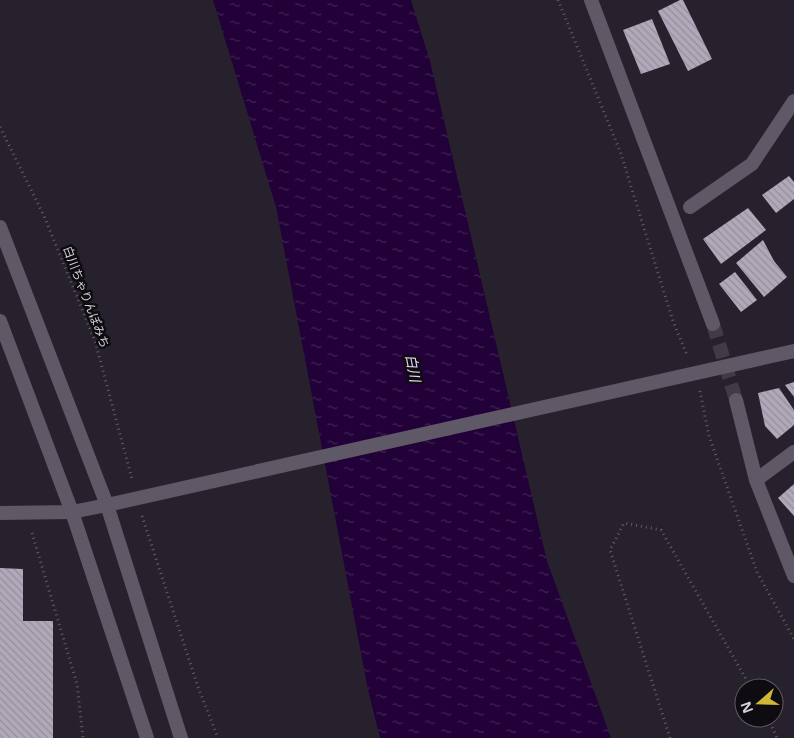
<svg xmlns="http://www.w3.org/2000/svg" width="794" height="738" font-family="'Open Sans','Noto Sans JP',sans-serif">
<defs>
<pattern id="water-ripples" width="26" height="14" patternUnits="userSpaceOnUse" patternTransform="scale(1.25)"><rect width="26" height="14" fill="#220038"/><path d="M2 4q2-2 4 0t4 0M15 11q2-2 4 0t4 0" fill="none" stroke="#412454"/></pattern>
<pattern id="building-back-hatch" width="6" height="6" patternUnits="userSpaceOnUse" patternTransform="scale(1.25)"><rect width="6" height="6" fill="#b1a9b9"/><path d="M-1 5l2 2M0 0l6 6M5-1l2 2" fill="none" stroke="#958e9b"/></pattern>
</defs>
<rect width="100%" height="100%" fill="#27212d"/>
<path fill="url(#water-ripples)" d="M 213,0 L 411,0 L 430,61 L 547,561 L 611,738 L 380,738 L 368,690 L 276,207 Z"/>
<g fill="url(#building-back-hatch)">
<path d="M 680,0 L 683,0 L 712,59 L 688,71 L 658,11 Z"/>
<path d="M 652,19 L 670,64 L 641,74 L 623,30 Z"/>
<path d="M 789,176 L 794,182 L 794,199 L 776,213 L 762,195 Z"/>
<path d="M 748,208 L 766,230 L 721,264 L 703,239 Z"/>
<path d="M 763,240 L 774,261 L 787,277 L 764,297 L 736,263 Z"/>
<path d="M 735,272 L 757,300 L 741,312 L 719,284 Z"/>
<path d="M 794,382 L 794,397 L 785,385 Z"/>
<path d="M 779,388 L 794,410 L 794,425 L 777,439 L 765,426 L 758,393 Z"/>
<path d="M 794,484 L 794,516 L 778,498 Z"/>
<path d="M 0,568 L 23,569 L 23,621 L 53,621 L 53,738 L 0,738 Z"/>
</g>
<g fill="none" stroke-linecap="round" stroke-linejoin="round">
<path stroke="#413b47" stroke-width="14" stroke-dasharray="14 7" stroke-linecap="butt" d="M 713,324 L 736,400"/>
<g stroke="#625d67" stroke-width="3" stroke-dasharray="1 4" stroke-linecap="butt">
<path d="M 558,0 L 620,151 L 673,321 L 687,355"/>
<path d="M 0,127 L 44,216 L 95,341 L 132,479"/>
<path d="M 700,391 L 709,436 L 757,572 L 794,639"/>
<path d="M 142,516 L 198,687 L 218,738"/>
<path d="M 32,533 L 77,684 L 83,738"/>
<path d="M 768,718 L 777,738"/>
<path d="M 670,738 L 610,550 L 624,523 L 661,530 L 751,688"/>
</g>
<path stroke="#5f5866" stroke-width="14" d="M 690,207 L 752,164 L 794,101"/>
<g stroke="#5f5866" stroke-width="14">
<path d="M 591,0 L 713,324"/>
<path d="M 736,400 L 756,480 L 794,576"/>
<path d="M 756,480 L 794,452"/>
</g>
<g stroke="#5f5866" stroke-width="14">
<path d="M 0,227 L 107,505 L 181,738"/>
<path d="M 0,321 L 72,512 L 147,738"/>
<path d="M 0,513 L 72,512 L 107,505 L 794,351"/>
</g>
</g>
<g text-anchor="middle" stroke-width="5" stroke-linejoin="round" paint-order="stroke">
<g font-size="12" fill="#d5d1d9" stroke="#0e0c11">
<text transform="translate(86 297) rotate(69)" y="4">白川ちゃりんぽみち</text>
</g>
<g font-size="14" font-style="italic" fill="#e9d6fc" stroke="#0e0c11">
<text transform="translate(413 368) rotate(79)" y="5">白川</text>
</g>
</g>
<g transform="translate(759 703) rotate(250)"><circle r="24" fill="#0e0c11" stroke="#5e5b61"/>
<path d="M0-4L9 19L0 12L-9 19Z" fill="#d1b736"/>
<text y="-8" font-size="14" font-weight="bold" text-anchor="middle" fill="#d5d1d9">N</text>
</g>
</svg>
